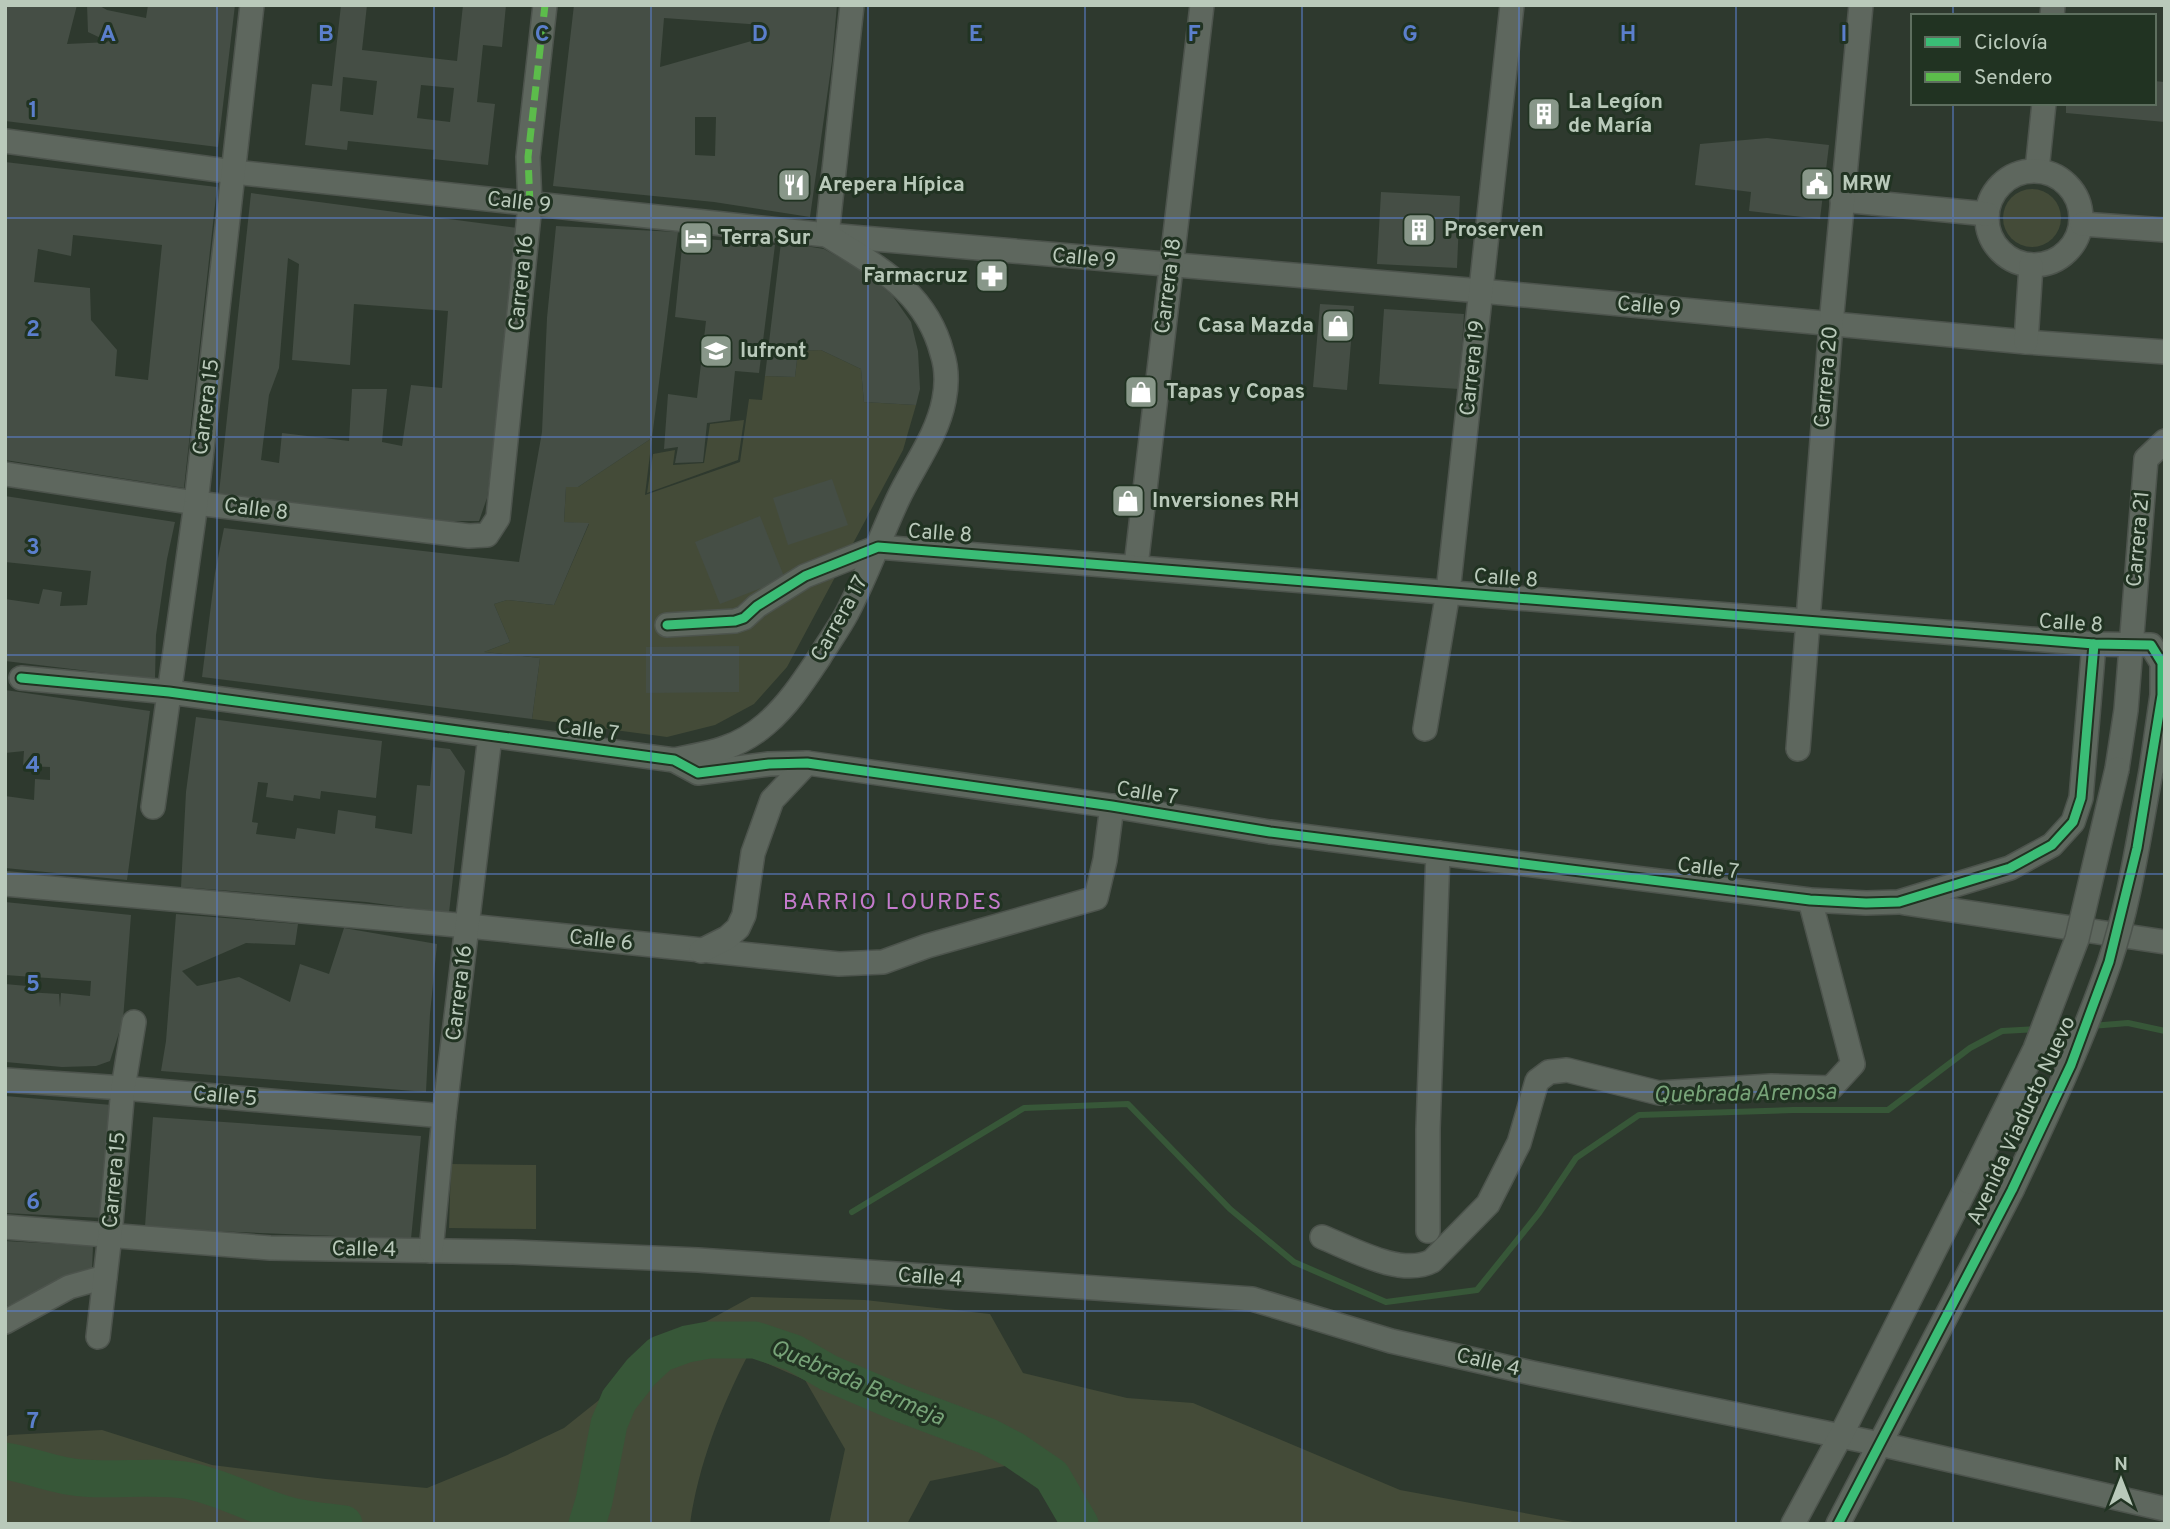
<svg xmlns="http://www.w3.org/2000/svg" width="2170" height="1529" font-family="Overpass,sans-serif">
<rect width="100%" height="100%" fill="#2e392e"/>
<g fill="#444b38">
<circle cx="2032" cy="218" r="29"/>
<polygon points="821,350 861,369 864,402 916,405 903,450 787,667 754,704 715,725 667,737 532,719 540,658 484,652 510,642 494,604 507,600 554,605 589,524 564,522 566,487 578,487 652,438 645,495 740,462 749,399 762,400 765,376 795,377 798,351"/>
<polygon points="744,420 738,460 647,493 653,454 675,450 673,465 704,463 710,424"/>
<polygon points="451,1164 536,1165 536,1229 449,1228"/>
<path d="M751,1297L865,1300L990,1314L1023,1373L1127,1398L1193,1403L1400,1490L1584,1524H1065L1058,1499L1010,1465L930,1481L907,1524H829L845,1449L805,1380L748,1355C721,1407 698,1466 690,1524H5V1438L9,1435L102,1430L212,1465L326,1479L427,1488L505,1456L564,1428L678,1337Z"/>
</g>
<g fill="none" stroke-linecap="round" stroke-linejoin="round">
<g stroke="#375738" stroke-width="6">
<polyline points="2091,1026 2128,1023 2165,1031"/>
<polyline points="2049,1028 2080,1026"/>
<polyline points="852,1212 1024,1108 1128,1104 1230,1209 1294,1262 1386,1302 1477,1290 1539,1213 1576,1158 1639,1115 1793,1110 1888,1110 1970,1048 2002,1031 2038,1029"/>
</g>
<g stroke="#375738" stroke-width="37">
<path d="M5,1461C32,1465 56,1477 83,1478C118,1481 155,1475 190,1481C225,1488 256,1507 291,1516C308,1520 326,1522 344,1524"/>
<polyline points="587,1524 594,1501 609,1424 619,1400 641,1372 660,1354 687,1344 709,1340 755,1340 794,1353 829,1373 899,1403 987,1436 1014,1450 1052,1476 1080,1524"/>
</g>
</g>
<g fill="#454e45" fill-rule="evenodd">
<polygon points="5,5 77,5 67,44 109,42 88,32 87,5 98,5 107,10 146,18 148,5 235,5 218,147 5,121"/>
<path d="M341,5H367L362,50L457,61L463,5H506L502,47L483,45L477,102L495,104L488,165L433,159L434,150L348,141L347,150L305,145L312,84L332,86ZM343,77L377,81L373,115L340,111ZM421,85L454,88L450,122L417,118Z"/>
<path d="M574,5H837L832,61L810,217L714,202L553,186ZM664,18L763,25L762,38L660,67ZM695,117H716L715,156L695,155Z"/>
<polygon points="2154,81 2165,82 2165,122 2066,113 2066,103 2154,103"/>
<polygon points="1531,105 1560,108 1558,124 1529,121"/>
<polygon points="1767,138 1829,145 1820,219 1749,211 1751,192 1695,185 1700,144"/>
<path d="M5,162L217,187L184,488L5,460ZM73,235L162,245L148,380L115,376L117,350L91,320L90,288L34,282L38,249L71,256Z"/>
<polygon points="1381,192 1460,196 1457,268 1377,264"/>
<path d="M251,193L518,228L498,417L487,498L479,521H428L219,493ZM288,258L299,264L292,360L350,365L354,304L448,311L442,388L411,385L402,446L382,442L387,389H352L349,441L282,433L279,463L261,460L269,395L279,368Z"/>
<polygon points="556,226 678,232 652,438 578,487 566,487 564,522 589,523 554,605 507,600 494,604 510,642 484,652 540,658 532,719 202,677 215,573 224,528 519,562 542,432 547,318"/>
<polygon points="683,237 775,245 759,373 735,371 730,420 707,423 703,462 675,463 678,447 664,449 668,394 697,398 706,321 675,317"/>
<polygon points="781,242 824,249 863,271 892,295 911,322 918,351 920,389 916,405 864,402 861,369 821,350 798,351 795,377 765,376"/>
<polygon points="1320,304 1354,306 1347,390 1313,387"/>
<polygon points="1384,309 1464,314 1459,389 1379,384"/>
<polygon points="832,479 848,525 788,545 773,498"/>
<polygon points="5,496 175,522 167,559 156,635 155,679 5,661 5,599 39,604 43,589 62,592 60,606 87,605 91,571 5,562"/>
<polygon points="760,516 785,579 720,604 695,542"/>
<polygon points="739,646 739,692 646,693 646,647"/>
<polygon points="5,690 150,711 127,880 5,868 5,796 34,800 35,779 50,780 50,767 23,766 24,751 5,753"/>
<polygon points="196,717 382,741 376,798 321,791 320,799 294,795 293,801 266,797 268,783 258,782 252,822 258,823 256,834 295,839 297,828 335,834 338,810 376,816 375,828 412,834 417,785 430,786 433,747 450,749 465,771 449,913 366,902 181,887 186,792"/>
<polygon points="5,902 131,915 123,1020 110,1061 96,1066 62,1067 5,1062 5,984 27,986 26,992 59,994 60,1007 61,993 90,996 91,981 5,975"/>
<polygon points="176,914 298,924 295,945 246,943 182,971 197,986 239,977 290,1002 300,964 329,974 344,928 437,944 430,1014 426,1092 161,1071 166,1041"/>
<polygon points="5,1096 112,1105 103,1218 5,1213"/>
<polygon points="153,1117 421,1136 411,1239 189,1230 145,1226"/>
<polygon points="5,1241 93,1246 92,1270 5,1307"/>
</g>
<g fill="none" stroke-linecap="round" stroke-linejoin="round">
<defs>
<g id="street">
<polyline points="2052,16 2053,5"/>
<polyline points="5,141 234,172 827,235 1481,291 2026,342 2165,352"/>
<polyline points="2037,170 2044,103"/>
<circle cx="2034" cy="218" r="47"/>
<polyline points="1842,200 1987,214"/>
<polyline points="2082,224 2165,230"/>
<polyline points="2026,342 2031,265"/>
<polyline points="5,474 196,503 469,536 487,535 498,518 530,205 528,157 545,5"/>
<polyline points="1136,566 1202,5"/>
<polyline points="667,625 735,621 744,618 757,606 805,576 878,547 2094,644 2151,645 2162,663 2162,695 2151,771"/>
<polyline points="21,678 169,692 674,760 698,773 769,764 807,763 1112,806 1270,832 1810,900 1866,903 1899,902 2010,868 2052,845 2073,822 2081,798 2094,644"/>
<polyline points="1425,729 1448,592 1512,5"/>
<polyline points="1798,749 1831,324 1861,5"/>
<path d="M674,760C710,753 737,749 766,724C788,705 803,682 819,658C828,643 839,628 847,613C866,577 880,538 897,501C912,468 937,437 944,400C947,385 947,368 942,353C926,291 877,267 827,235L852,5"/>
<polyline points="2117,769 2126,710 2146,459 2165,441"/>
<polyline points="153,807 196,503 252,5"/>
<polyline points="5,884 468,926 839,964 883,962 927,946 1096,898 1105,860 1112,806"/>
<polyline points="1905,903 2165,942"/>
<polyline points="701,951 727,938 738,928 744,915 753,853 772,800 807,763"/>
<polyline points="5,1080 123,1088 444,1116"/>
<polyline points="5,1227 270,1248 513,1252 698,1260 1252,1299 1391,1341 1532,1373 1880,1444 2165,1509"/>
<polyline points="1428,1231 1428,1129 1438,853"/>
<path d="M1322,1237C1352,1249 1401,1277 1432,1261L1488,1204L1519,1143L1537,1081L1549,1072L1567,1070L1659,1093L1771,1086L1831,1088L1853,1064L1810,900"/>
<polyline points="431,1251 444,1116 490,736"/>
<polyline points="5,1322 69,1287 105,1277"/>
<polyline points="98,1337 110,1235 123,1088 134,1022"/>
<polyline points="1793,1524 1840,1437 1969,1182"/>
<polyline points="1838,1524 2012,1190"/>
</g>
</defs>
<use href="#street" stroke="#4d544d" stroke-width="26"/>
<use href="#street" stroke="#5e675e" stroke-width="23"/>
<defs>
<g id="street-bridge">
<polyline points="1969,1182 2035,1049 2077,939 2117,769"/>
<path d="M2012,1190C2047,1116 2082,1042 2109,964C2130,902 2139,835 2151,771"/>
</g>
</defs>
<use href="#street-bridge" stroke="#4d544d" stroke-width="26" stroke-linecap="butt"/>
<use href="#street-bridge" stroke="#5e675e" stroke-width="23"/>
<polyline stroke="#5cbc4b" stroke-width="7" stroke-dasharray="14 7" stroke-linecap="butt" points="530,205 528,157 545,5"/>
<defs>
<g id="cycleway">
<polyline points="667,625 735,621 744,618 757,606 805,576 878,547 2094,644 2151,645 2162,663 2162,695 2137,848 2109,962 2071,1065 2012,1190 1838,1524"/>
<polyline points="21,678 169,692 674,760 698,773 769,764 807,763 1112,806 1270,832 1810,900 1866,903 1899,902 2010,868 2052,845 2073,822 2081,798 2094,644"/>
</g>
</defs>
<use href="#cycleway" stroke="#213322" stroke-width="13"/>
<use href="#cycleway" stroke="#3abd76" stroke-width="9"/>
</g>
<path fill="none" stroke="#5b7fcc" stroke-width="2" stroke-opacity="0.55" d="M217,5V1524M434,5V1524M651,5V1524M868,5V1524M1085,5V1524M1302,5V1524M1519,5V1524M1736,5V1524M1953,5V16M1953,103V1524M5,218H2165M5,437H2165M5,655H2165M5,874H2165M5,1092H2165M5,1311H2165"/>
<defs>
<symbol id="building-square" viewBox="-11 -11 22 22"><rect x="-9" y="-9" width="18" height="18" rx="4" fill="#889789" stroke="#213322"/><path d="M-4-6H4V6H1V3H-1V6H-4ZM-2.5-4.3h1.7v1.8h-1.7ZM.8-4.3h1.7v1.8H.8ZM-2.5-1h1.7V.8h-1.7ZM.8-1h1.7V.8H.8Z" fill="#fff"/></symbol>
<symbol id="civic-square" viewBox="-11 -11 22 22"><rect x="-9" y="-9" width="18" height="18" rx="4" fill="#889789" stroke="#213322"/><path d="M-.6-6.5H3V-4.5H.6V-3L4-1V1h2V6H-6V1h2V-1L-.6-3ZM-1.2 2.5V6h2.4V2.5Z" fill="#fff"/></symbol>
<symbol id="restaurant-square" viewBox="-11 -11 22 22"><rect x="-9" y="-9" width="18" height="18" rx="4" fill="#889789" stroke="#213322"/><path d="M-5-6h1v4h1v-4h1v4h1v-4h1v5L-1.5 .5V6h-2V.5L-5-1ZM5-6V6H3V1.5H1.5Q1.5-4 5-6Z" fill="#fff"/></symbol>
<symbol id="hotel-square" viewBox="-11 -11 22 22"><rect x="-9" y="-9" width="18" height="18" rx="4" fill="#889789" stroke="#213322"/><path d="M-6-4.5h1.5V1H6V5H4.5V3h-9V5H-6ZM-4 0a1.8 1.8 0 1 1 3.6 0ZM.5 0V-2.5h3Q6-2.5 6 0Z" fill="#fff"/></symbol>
<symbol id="pharmacy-square" viewBox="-11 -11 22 22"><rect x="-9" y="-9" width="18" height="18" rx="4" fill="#889789" stroke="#213322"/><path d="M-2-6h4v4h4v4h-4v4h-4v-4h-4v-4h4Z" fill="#fff"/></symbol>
<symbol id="shop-square" viewBox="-11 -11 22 22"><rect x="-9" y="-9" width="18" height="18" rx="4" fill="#889789" stroke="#213322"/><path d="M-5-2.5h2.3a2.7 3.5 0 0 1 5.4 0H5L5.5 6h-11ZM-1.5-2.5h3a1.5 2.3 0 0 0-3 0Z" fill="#fff"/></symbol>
<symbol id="university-square" viewBox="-11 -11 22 22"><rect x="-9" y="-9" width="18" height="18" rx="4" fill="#889789" stroke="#213322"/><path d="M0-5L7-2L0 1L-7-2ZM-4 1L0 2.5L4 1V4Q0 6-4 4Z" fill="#fff"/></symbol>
</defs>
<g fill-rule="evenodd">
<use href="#building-square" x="1525" y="95" width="38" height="38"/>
<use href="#civic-square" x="1798" y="165" width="38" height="38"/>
<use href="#restaurant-square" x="775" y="166" width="38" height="38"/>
<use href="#building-square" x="1400" y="211" width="38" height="38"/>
<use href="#hotel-square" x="677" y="219" width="38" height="38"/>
<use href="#pharmacy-square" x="973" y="257" width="38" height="38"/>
<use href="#shop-square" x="1319" y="307" width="38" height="38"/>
<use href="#university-square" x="697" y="332" width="38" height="38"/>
<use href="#shop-square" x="1122" y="373" width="38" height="38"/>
<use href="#shop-square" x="1109" y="482" width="38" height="38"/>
</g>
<g text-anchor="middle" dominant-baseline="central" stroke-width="6" stroke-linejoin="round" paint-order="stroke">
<g font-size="21" font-weight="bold" fill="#b9c9ba" stroke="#213322" text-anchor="start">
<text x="1568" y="102">La Legíon<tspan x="1568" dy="24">de María</tspan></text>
<text x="1842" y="184">MRW</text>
<text x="818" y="185">Arepera Hípica</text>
<text x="1444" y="230">Proserven</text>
<text x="720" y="238">Terra Sur</text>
<text x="968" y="276" text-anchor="end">Farmacruz</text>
<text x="1314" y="326" text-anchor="end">Casa Mazda</text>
<text x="740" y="351">Iufront</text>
<text x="1166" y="392">Tapas y Copas</text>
<text x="1152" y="501">Inversiones RH</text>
</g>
<g font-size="21" fill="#b9c9ba" stroke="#213322">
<text transform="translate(519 203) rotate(6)">Calle 9</text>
<text transform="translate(1084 259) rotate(5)">Calle 9</text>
<text transform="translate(522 283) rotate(-84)">Carrera 16</text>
<text transform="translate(1169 286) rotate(-83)">Carrera 18</text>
<text transform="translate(1649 307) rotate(5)">Calle 9</text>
<text transform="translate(1473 368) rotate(-84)">Carrera 19</text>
<text transform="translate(1827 377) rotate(-85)">Carrera 20</text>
<text transform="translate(207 407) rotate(-83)">Carrera 15</text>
<text transform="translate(256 510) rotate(7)">Calle 8</text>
<text transform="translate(940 534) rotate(4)">Calle 8</text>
<text transform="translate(2139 539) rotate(-85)">Carrera 21</text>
<text transform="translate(1506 579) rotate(4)">Calle 8</text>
<text transform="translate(840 619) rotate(-61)">Carrera 17</text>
<text transform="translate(2071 624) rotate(4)">Calle 8</text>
<text transform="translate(588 731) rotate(7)">Calle 7</text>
<text transform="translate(1147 794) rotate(9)">Calle 7</text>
<text transform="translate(1708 869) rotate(7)">Calle 7</text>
<text transform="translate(601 941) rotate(6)">Calle 6</text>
<text transform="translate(460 993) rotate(-83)">Carrera 16</text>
<text transform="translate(225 1097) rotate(5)">Calle 5</text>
<text transform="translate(2022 1121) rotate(-65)">Avenida Viaducto Nuevo</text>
<text transform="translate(115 1180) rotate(-85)">Carrera 15</text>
<text transform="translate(364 1250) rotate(1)">Calle 4</text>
<text transform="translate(930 1278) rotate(4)">Calle 4</text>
<text transform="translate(1488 1363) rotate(13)">Calle 4</text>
</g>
<g font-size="23" letter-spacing="2" fill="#c47bcc" stroke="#213322">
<text x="893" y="903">BARRIO LOURDES</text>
</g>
<g font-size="23" font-style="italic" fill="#77a378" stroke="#213322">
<text transform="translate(1745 1095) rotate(-1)">Quebrada Arenosa</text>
<text transform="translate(857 1384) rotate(23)">Quebrada Bermeja</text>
</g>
</g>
<g font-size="23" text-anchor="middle" font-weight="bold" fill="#5b7fcc" stroke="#213322" stroke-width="6" stroke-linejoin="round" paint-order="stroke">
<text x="108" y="41">A</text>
<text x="326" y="41">B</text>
<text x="542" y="41">C</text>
<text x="760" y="41">D</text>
<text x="976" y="41">E</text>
<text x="1194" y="41">F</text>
<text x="1410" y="41">G</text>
<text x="1628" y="41">H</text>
<text x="1844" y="41">I</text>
<text x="33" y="117">1</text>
<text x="33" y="336">2</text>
<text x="33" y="554">3</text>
<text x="33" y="772">4</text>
<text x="33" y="991">5</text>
<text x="33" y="1209">6</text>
<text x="33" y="1428">7</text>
</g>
<rect width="2170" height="1529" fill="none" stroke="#b9c9ba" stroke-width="14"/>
<rect x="1911" y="14" width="245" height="91" fill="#213322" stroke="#5e6f5f" stroke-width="2"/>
<rect x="1925" y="37" width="35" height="10" fill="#3abd76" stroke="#5e6f5f" stroke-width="2"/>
<text x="1974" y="49" font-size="21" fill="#b9c9ba">Ciclovía</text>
<rect x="1925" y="72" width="35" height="10" fill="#5cbc4b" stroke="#5e6f5f" stroke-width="2"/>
<text x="1974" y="84" font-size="21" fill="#b9c9ba">Sendero</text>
<g transform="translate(2121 1480)" stroke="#213322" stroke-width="5" paint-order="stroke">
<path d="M0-5L12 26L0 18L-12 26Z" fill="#b9c9ba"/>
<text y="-10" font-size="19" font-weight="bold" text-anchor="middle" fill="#b9c9ba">N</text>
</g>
</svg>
